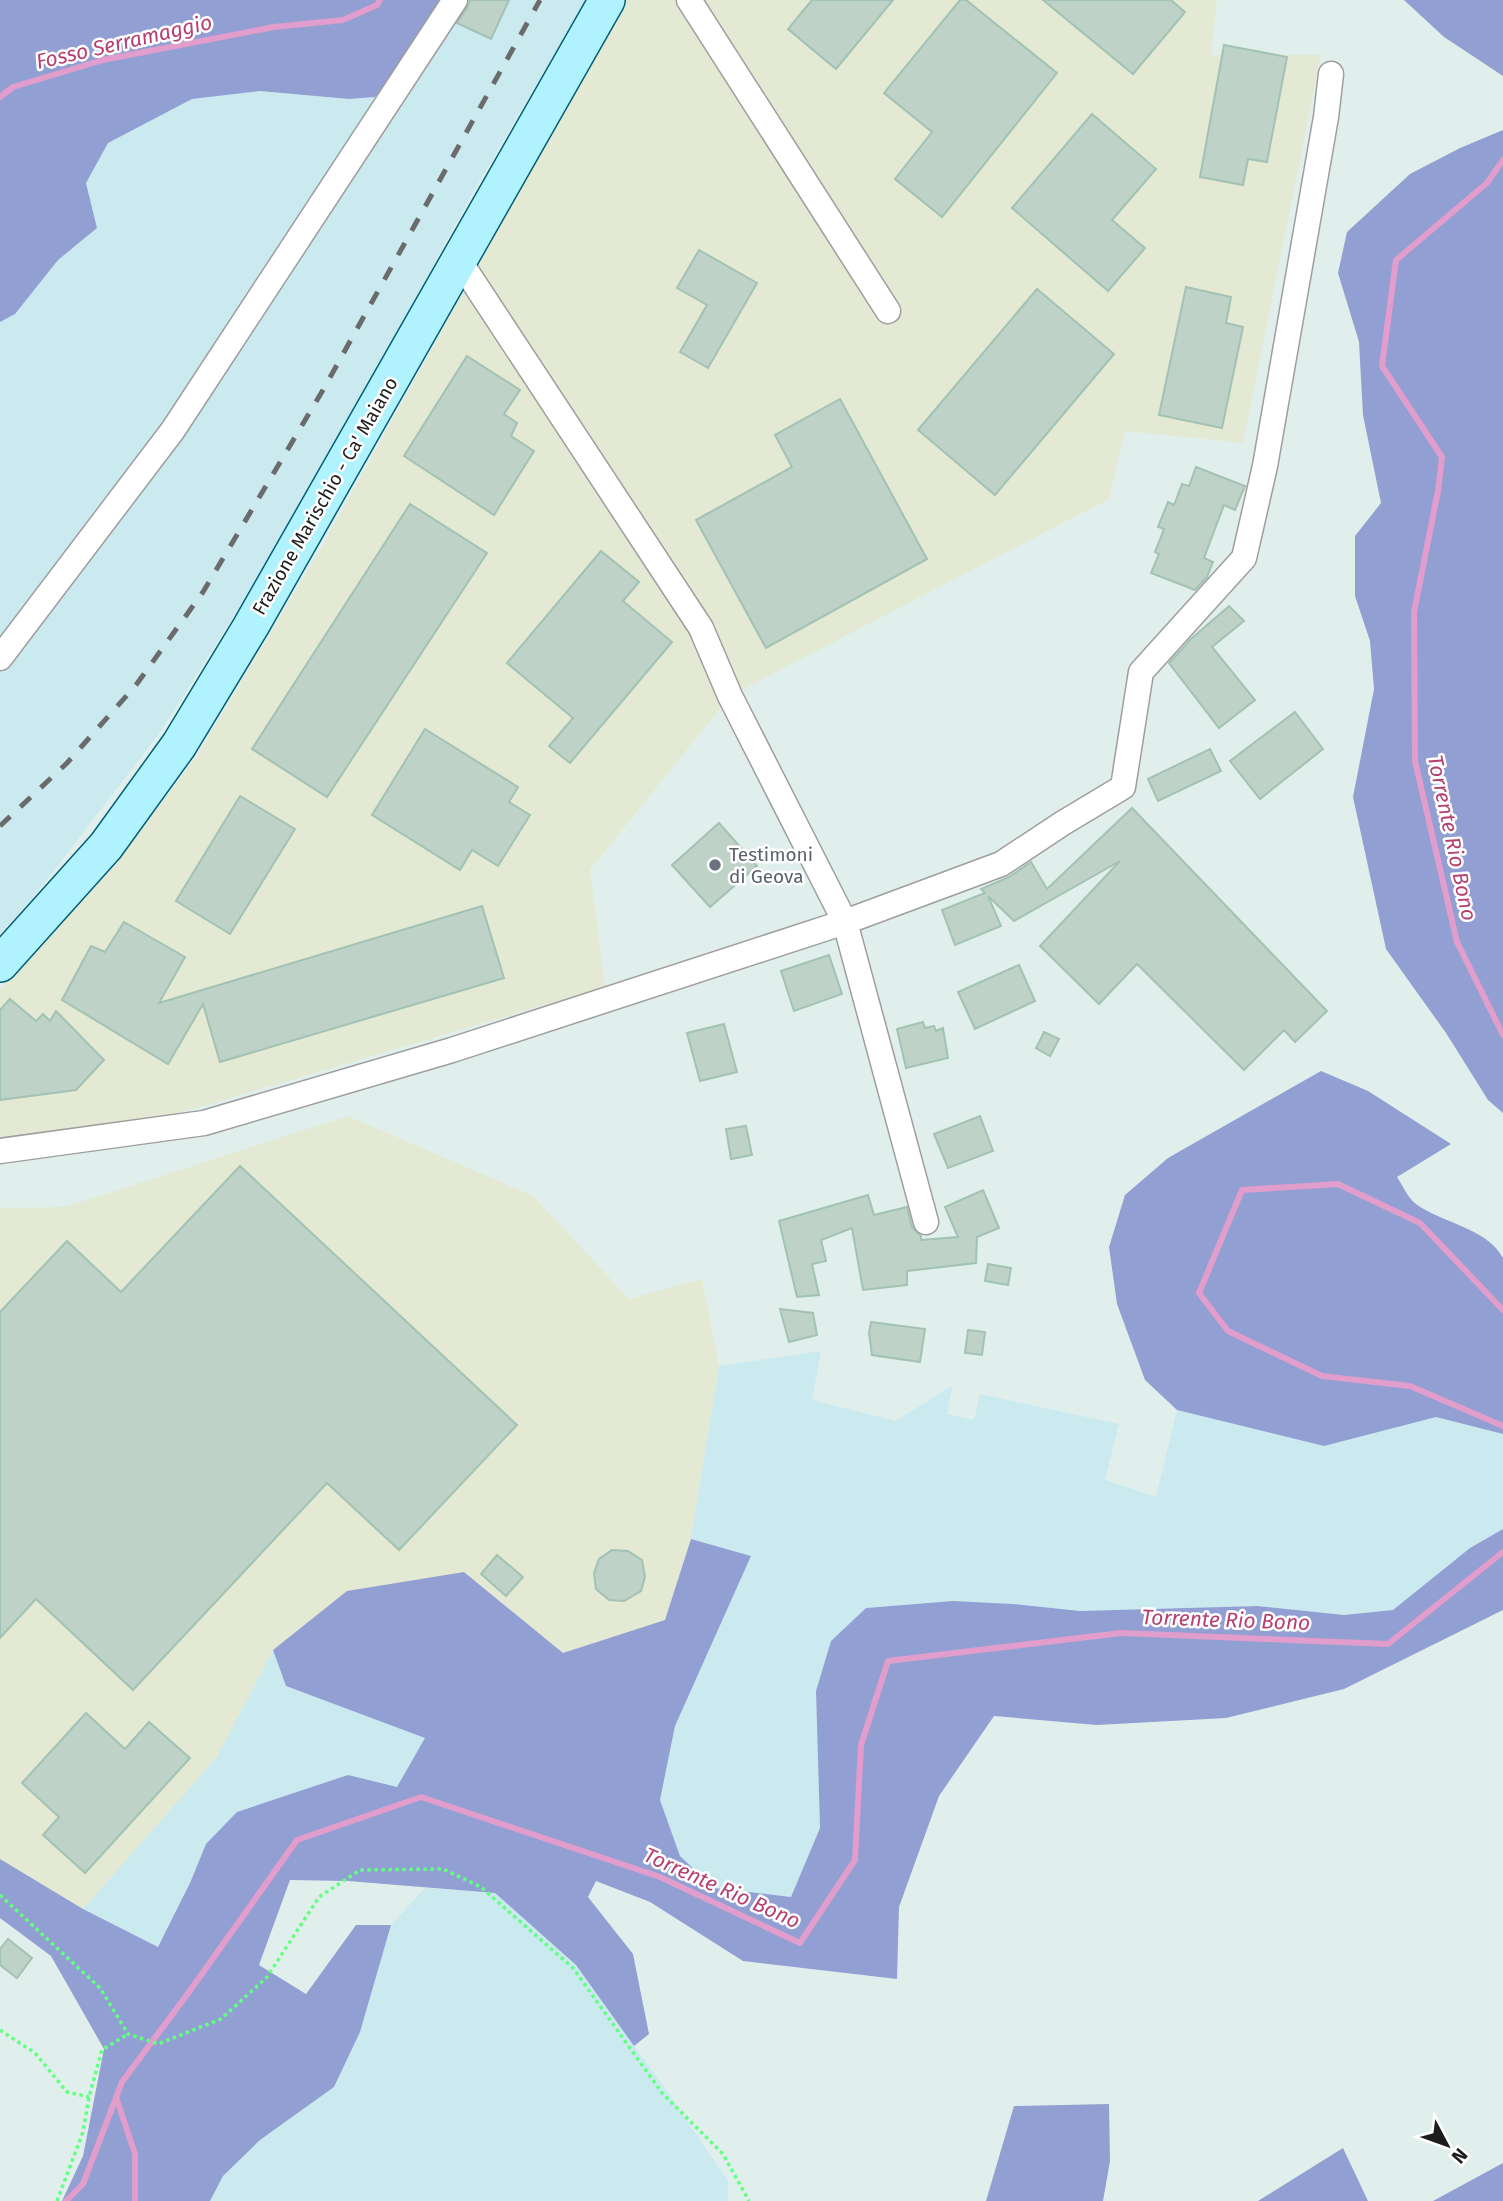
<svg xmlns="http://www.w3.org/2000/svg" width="1503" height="2201" font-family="'Fira Sans',sans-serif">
<rect width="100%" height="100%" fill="#e1efec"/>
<g fill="#e3e9d3">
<polygon points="626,0 1217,0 1211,55 1321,55 1243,443 1125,431 1109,499 730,696 590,870 605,987 180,1113 0,1141 0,989 122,855 197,756 321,548"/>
<polygon points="348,1116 533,1196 629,1299 702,1279 719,1366 691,1539 665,1620 563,1653 464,1572 273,1650 217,1757 83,1909 0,1859 0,1208 65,1207"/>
</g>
<g fill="#caeaf0">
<polygon points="446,0 586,0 471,196 298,515 161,731 32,899 0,933 0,322 16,313 58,260 97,228 86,182 107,143 192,99 260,91 349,99 375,97"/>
<polygon points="821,1351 812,1400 896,1421 953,1385 947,1414 974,1420 980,1394 1119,1424 1105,1480 1156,1497 1177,1410 1324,1446 1436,1417 1503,1434 1503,1529 1470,1548 1393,1610 1344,1615 1257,1606 1080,1611 1013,1604 953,1601 866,1608 831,1641 816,1691 820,1828 792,1897 714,1888 680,1856 660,1800 675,1726 751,1556 691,1539 719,1366"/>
<polygon points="273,1650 286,1686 426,1738 397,1788 348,1776 206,1844 190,1883 158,1947 83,1909 217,1757"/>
<polygon points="425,1888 495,1893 576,1965 665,2088 728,2181 728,2201 210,2201 223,2176 260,2140 334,2087 360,2032 391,1925"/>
</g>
<g fill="#929fd3">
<polygon points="0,0 446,0 403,69 375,97 349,99 260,91 192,99 108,143 86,183 97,228 58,260 15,314 0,322"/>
<polygon points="1404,0 1503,0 1503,76 1444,37"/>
<polygon points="1503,130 1503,1113 1488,1100 1446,1033 1386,949 1353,797 1374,689 1370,641 1355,596 1355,536 1381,503 1363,415 1359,342 1338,273 1347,232 1410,174 1460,148"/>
<path d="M1321,1071L1368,1091L1451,1144L1397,1177C1403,1186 1408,1198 1416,1204C1442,1223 1487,1228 1503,1258V1434L1436,1417L1324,1446L1177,1410L1145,1380L1117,1304L1109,1247L1125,1195L1168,1158Z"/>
<polygon points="1503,1529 1503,1610 1344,1689 1226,1718 1097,1725 994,1716 939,1796 899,1907 897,1979 743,1961 650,1902 596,1881 588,1897 633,1954 649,2034 634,2046 576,1965 495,1893 348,1881 290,1880 259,1965 306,1994 356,1925 391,1925 360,2032 334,2087 260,2140 223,2176 210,2201 62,2201 83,2156 104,2049 51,1956 0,1918 0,1859 83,1909 158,1947 190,1883 206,1844 237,1812 348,1775 397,1787 425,1738 286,1686 273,1650 347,1591 464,1572 563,1653 665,1620 691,1539 751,1556 675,1726 660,1800 680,1856 714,1888 791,1897 820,1828 816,1691 831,1641 866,1608 953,1601 1013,1604 1080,1611 1257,1606 1344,1615 1393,1610 1470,1548"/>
<polygon points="1109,2104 1110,2161 1103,2201 986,2201 1014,2106"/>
<polygon points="1343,2148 1368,2201 1258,2201"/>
<polygon points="1503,2163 1503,2201 1433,2201"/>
</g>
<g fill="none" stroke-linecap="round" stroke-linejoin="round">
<g stroke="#e19dcb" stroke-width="6">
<polyline points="0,97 13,87 103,60 274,27 343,20 377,5 380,0"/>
<polyline points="1503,160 1487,183 1396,260 1382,366 1442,457 1438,491 1414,612 1415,761 1457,942 1503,1035"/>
<polyline points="1503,1310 1420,1223 1338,1184 1242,1190 1199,1293 1228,1331 1322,1376 1410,1386 1503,1426"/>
<polyline points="116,2097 135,2154 135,2201"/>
<polyline points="66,2201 83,2184 122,2082 189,1992 297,1840 421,1797 660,1877 800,1943 855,1860 861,1745 888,1661 1121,1633 1388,1644 1503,1552"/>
</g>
</g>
<g fill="#bed2c8" stroke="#a2c2b3" stroke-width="2">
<polygon points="470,0 509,0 491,39 457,23 467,8"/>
<polygon points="812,0 893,0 836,69 788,29"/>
<polygon points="960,0 966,0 1057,73 942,217 895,179 932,132 884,93"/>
<polygon points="1043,0 1171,0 1185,12 1133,74"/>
<polygon points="1224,45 1287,57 1267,162 1248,159 1243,185 1200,177"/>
<polygon points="1092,114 1156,169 1112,220 1145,248 1108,291 1012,208"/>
<polygon points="699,250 757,283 708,368 680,352 707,305 677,288"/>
<polygon points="1186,287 1231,297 1226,323 1243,327 1222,428 1159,415"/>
<polygon points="1037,289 1114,354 995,495 918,430"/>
<polygon points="467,356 520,390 504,414 517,423 511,436 534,451 494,515 404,456"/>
<polygon points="840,399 927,559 766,648 696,520 792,467 775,435"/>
<polygon points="1196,467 1245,486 1235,510 1224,505 1204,558 1213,562 1207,577 1195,590 1151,573 1159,554 1155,552 1164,529 1158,527 1168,502 1174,505 1182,484 1189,486"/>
<polygon points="410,504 487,553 327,797 252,749"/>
<polygon points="601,551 639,582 623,601 672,642 570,763 549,746 573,718 507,663"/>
<polygon points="1229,606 1244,621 1212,647 1255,700 1219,728 1169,663 1191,639"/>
<polygon points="1295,712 1323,749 1260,799 1230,761"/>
<polygon points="425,729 518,787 509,802 530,815 498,866 472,850 460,870 372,815"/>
<polygon points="1210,749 1221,771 1158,801 1148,779"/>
<polygon points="240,796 295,829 230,934 176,901"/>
<polygon points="1132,808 1327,1011 1295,1042 1284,1030 1244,1070 1137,964 1099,1004 1040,946 1120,861 1014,921 988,896 1001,926 955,945 942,910 985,893 981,889 1009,877 1031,862 1047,889"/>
<polygon points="719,823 757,866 710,907 672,865"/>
<polygon points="482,906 504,978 220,1062 203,1004 168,1064 62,1000 91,946 105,952 124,922 185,957 159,1003"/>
<polygon points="829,955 842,994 794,1011 781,971"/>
<polygon points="1019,965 1035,1001 975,1029 958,992"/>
<polygon points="10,999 36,1021 43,1014 50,1021 56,1011 104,1060 76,1090 0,1100 0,1010"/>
<polygon points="923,1022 925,1028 934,1026 936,1031 943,1028 948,1058 906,1068 897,1029"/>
<polygon points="724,1024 737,1072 700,1081 687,1033"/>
<polygon points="1044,1032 1059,1039 1050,1056 1036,1048"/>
<polygon points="980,1116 993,1151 948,1168 934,1134"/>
<polygon points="746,1126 752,1155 731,1159 726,1129"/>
<polygon points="240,1166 517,1425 399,1550 327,1483 133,1690 36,1599 0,1638 0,1312 67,1241 121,1292"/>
<polygon points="983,1190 999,1228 977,1237 976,1263 907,1271 907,1285 863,1290 852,1228 821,1240 826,1261 812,1264 819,1295 797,1297 779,1221 868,1195 874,1215 907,1207 912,1227 921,1236 921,1240 958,1237 945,1207"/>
<polygon points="988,1264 1011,1268 1008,1285 985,1281"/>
<polygon points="780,1309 813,1313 817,1335 789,1342"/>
<polygon points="871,1322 925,1329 920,1362 872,1355 869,1333"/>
<polygon points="968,1330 985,1332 982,1355 965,1353"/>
<polygon points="612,1550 628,1551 642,1560 645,1577 641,1591 624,1601 609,1600 596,1589 594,1573 599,1559"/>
<polygon points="497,1555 523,1577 506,1596 481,1574"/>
<polygon points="86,1713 125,1749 149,1722 190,1758 85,1873 43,1835 59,1817 22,1783"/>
<polygon points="8,1939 32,1958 17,1978 0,1965 0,1949"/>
</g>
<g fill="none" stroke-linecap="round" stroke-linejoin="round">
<defs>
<g id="minor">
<polyline points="689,0 888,311"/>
<polyline points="459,260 701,628 730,696 845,922 926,1222"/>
<polyline points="0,658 173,430 455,0"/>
<polyline points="0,1151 204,1123 452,1050 845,922 1001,864 1063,823 1123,787 1141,672 1244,558 1265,466 1326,117 1331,74"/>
</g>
<polyline id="secondary" points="0,964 106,846 179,745 251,626 607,0"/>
</defs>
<use href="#minor" stroke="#9e9e9e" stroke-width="27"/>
<use href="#secondary" stroke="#005f78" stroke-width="38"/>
<g stroke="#63ff82" stroke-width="3.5" stroke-dasharray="3.5 3.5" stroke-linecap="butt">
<polyline points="0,1895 100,1988 128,2034 158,2044 221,2019 267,1977 319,1897 360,1870 443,1869 481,1887 573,1968 662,2093 723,2154 749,2201"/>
<polyline points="0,2030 35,2053 67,2092 89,2097"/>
<polyline points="57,2201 83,2132 89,2097 102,2050 128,2034"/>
</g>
<use href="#minor" stroke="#fff" stroke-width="24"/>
<use href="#secondary" stroke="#b0f3ff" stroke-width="35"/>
<polyline stroke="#6b6b6b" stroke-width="5" stroke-dasharray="14 14" stroke-linecap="butt" points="0,826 67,763 136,685 203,592 323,390 540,0"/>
</g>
<circle fill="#6b7280" stroke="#fff" stroke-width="2.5" cx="715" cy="865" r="7"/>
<g text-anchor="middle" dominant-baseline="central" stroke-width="5" stroke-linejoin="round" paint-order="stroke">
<g font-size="19" fill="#1d1d1d" stroke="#fff">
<text transform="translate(325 496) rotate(-60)">Frazione Marischio - Ca' Maiano</text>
</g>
<g font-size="19" fill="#5b616d" stroke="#fff" text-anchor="start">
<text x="729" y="854">Testimoni<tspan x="729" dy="22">di Geova</tspan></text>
</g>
<g font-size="21" font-style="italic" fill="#b54070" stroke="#fff">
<text transform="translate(124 42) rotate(-13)">Fosso Serramaggio</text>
<text transform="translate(1452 838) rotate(78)">Torrente Rio Bono</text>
<text transform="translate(1226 1620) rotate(2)">Torrente Rio Bono</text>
<text transform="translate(722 1888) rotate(24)">Torrente Rio Bono</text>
</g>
</g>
<g transform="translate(1447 2145) rotate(131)" stroke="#ffffff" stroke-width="5" paint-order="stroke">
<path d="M0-5L12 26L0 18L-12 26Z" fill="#1d1d1d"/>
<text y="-10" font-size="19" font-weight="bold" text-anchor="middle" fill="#1d1d1d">N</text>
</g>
</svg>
